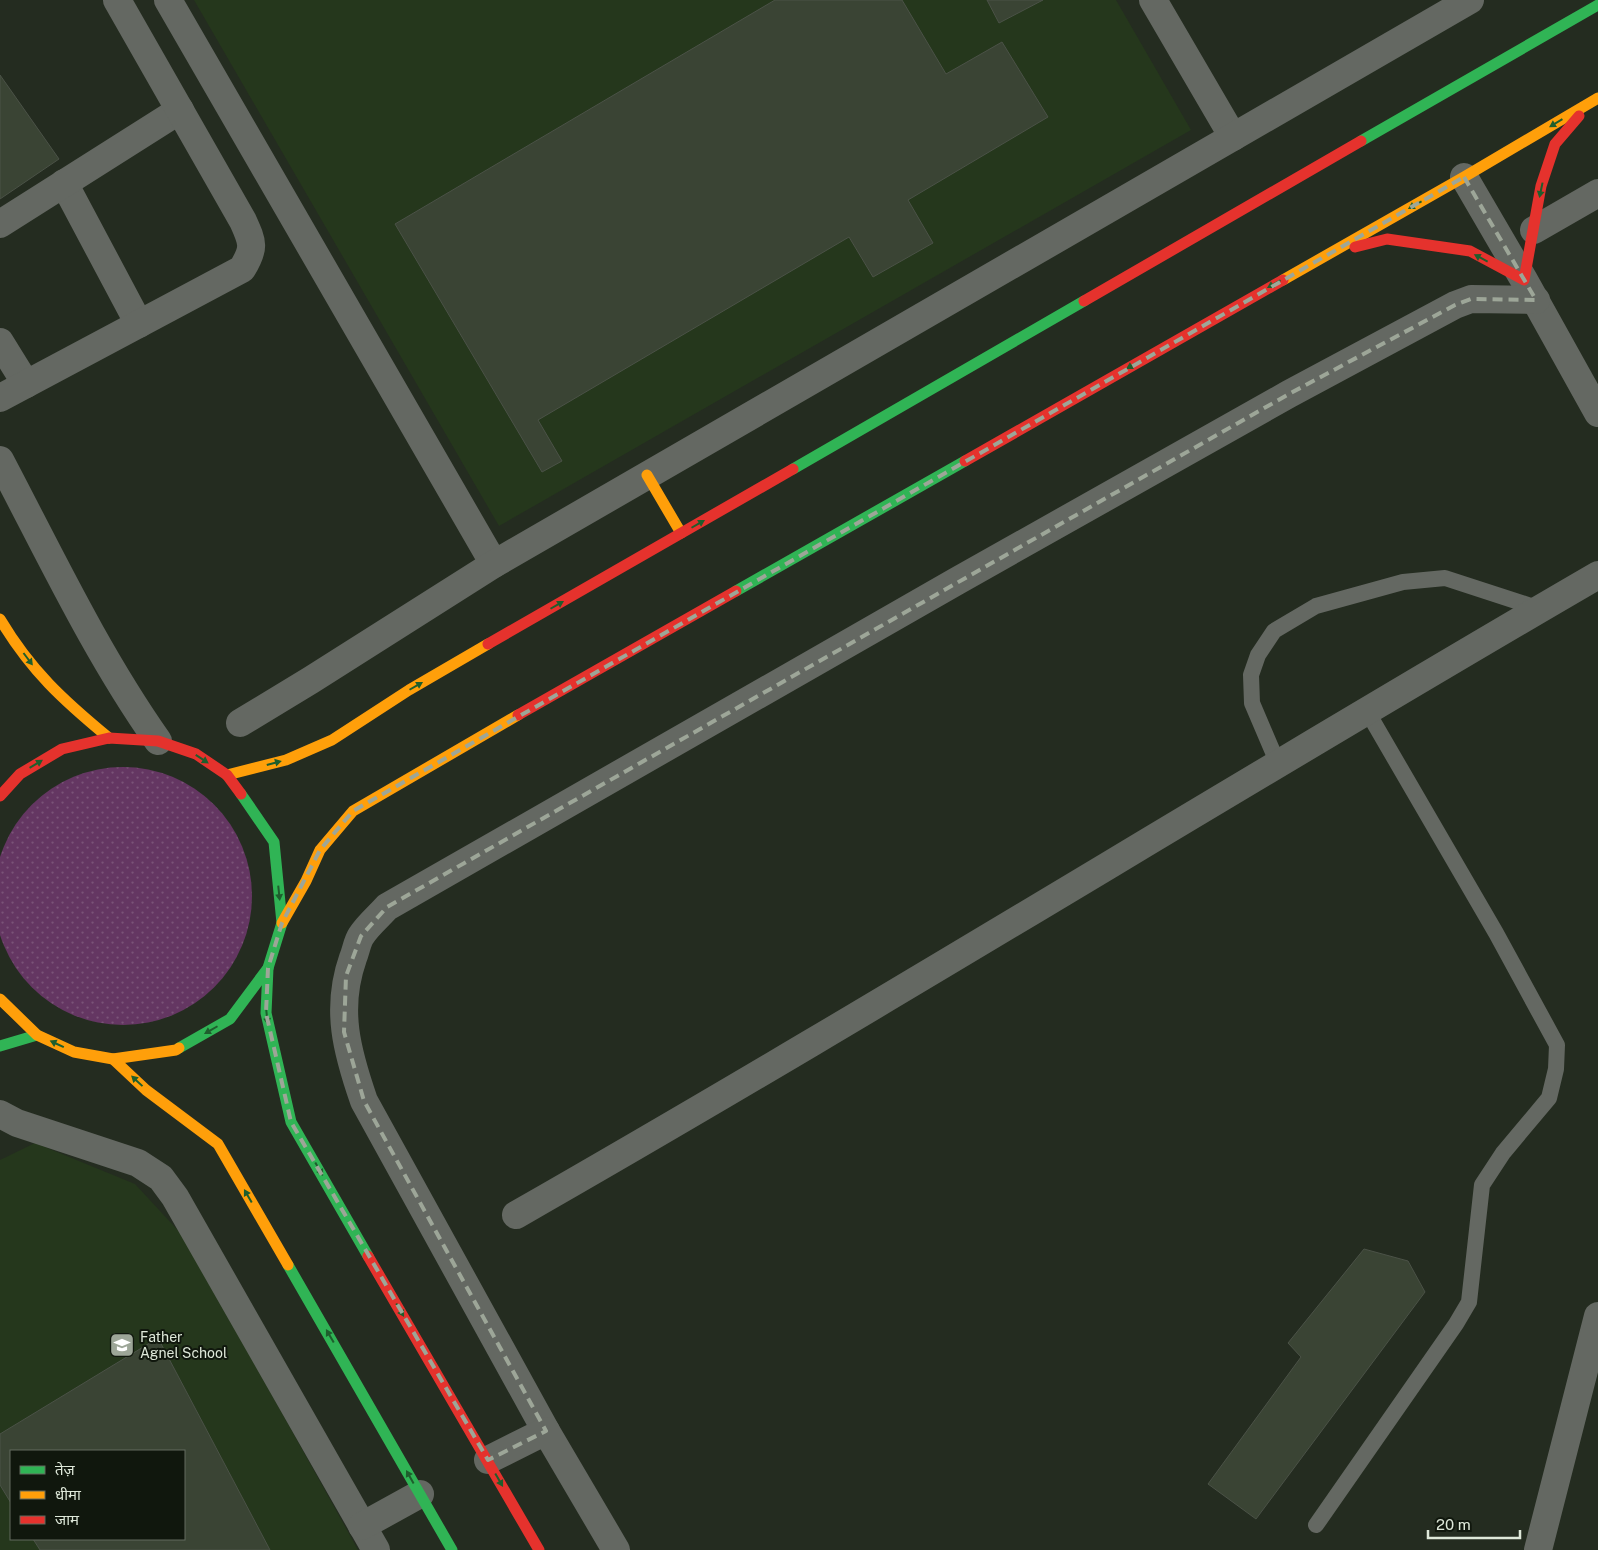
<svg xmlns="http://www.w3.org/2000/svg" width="1598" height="1550" font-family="'Public Sans','Noto Sans Devanagari',sans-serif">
<defs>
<pattern id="green-dots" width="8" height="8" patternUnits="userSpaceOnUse" patternTransform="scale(1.25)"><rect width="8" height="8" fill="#643662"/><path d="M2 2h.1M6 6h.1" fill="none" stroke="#7a5378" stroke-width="1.8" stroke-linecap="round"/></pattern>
</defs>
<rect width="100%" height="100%" fill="#242c20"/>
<g fill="#25371c" fill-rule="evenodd">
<polygon points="194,0 1116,0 1191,130 499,526"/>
<path d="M35,1143L135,1184L185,1238L358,1550H0V1160ZM11,1451H184V1539H11Z"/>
</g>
<circle fill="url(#green-dots)" cx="123" cy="896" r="129"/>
<g fill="#3a4434" stroke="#4b5247">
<polygon points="775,0 902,0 946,74 1002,42 1048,117 908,200 933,243 873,277 849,237 538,420 562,461 542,472 395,224"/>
<polygon points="987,0 1043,0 999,23"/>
<polygon points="0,75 59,159 0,199"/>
<polygon points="1364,1249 1408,1261 1425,1292 1256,1519 1208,1484 1301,1357 1288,1343"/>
<polygon points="158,1338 270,1550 40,1550 33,1539 184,1539 184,1451 11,1451 11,1503 0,1485 0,1434"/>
</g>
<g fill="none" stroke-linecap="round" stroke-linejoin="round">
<g stroke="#646862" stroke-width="16">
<polyline points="1278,764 1252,703 1251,675 1258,655 1274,631 1316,606 1403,582 1445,578 1540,609"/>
<polyline points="1316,1525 1456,1324 1469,1302 1482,1185 1503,1153 1549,1098 1556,1069 1557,1045 1496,933 1367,711"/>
</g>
<g stroke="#646862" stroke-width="28">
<polyline points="168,0 494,564"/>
<polyline points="1153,0 1233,137"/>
<polyline points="1464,177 1524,280 1598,413"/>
<polyline points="64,183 139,324"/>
<polyline points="0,224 180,110"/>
<polyline points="1534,230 1598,193"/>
<polyline points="0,342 26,384"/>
<path d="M0,398L242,269C255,248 253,243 243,221L117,0"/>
<path d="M0,460C50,555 96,653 158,741"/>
<polyline points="240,723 311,680 494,564 1470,0"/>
<polyline points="0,1114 17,1123 138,1163 161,1178 175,1197 376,1550"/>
<path d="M516,1215C880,1007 1236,785 1598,575"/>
<path d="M546,1431L364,1101C347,1052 335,1009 353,958C356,951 357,942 361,936C367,926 379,916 387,907L957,581L1289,394L1455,305L1471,299L1536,300"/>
<polyline points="488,1460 546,1431 616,1550"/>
<polyline points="362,1526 420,1494"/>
<polyline points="1538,1550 1598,1316"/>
</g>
<g stroke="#30b455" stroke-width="11">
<polyline points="1361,141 1598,5"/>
<polyline points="793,469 1084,301"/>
<polyline points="736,591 965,461"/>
<polyline points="268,968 266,1013 291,1122 368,1256"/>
<polyline points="0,1046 37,1035"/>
<polyline points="179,1048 230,1019 268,968 282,923 274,842 241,794"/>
<polyline points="288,1265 452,1550"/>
</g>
<g stroke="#ff9f0a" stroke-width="11">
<polyline points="1283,280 1464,177 1598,98"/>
<polyline points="647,475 681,533"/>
<path d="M0,619C31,671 63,700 109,738"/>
<polyline points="227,775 286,760 332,740 409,690 488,644"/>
<polyline points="282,923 306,881 320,850 353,811 518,715"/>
<polyline points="0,999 37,1035 74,1052 113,1059 176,1050 179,1048"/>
<polyline points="113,1059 146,1090 218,1144 288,1265"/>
</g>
<g stroke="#e5322d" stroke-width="11">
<polyline points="1355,247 1387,239 1470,251 1524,280 1541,186 1555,144 1579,116"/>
<polyline points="1084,301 1361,141"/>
<polyline points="965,461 1283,280"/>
<polyline points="488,644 793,469"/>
<polyline points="518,715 736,591"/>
<polyline points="0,796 20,774 62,749 109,738 158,741 196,754 227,775 241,794"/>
<polyline points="368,1256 539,1550"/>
</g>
</g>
<defs><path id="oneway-solid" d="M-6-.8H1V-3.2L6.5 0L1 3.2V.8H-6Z" transform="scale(1.25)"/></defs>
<g fill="#1e5e2d">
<use href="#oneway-solid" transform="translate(1556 123) rotate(149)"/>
<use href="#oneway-solid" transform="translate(1541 190) rotate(102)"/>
<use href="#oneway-solid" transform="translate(1415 205) rotate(151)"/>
<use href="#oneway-solid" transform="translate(1481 258) rotate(-152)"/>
<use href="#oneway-solid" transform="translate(1274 284) rotate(150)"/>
<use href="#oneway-solid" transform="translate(1133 365) rotate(150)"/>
<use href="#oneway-solid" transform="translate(698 524) rotate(-30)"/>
<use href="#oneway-solid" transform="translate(557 605) rotate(-30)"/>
<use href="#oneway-solid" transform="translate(28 659) rotate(53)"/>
<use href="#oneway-solid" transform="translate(416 686) rotate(-30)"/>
<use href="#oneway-solid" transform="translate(202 759) rotate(33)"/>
<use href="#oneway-solid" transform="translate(274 763) rotate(-15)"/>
<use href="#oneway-solid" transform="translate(36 764) rotate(-31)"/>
<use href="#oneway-solid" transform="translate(279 893) rotate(84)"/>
<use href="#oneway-solid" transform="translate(267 1017) rotate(84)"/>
<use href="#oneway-solid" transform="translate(211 1030) rotate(150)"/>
<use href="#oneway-solid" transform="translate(57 1044) rotate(-155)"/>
<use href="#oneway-solid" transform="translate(137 1081) rotate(-137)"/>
<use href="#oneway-solid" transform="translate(319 1169) rotate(60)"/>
<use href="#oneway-solid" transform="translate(248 1196) rotate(-120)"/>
<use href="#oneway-solid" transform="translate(400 1310) rotate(60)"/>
<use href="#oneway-solid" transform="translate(330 1336) rotate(-120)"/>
<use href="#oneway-solid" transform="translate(410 1477) rotate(-119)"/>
<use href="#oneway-solid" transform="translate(499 1480) rotate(60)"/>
</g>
<path fill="none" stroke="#9da698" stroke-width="4" stroke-dasharray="10 6" stroke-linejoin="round" d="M1464,177L1536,300L1471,299L1455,305L1289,394L387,907L361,936L346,976L344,1032L364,1101L546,1431L488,1460L291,1122L266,1013L268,968L282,923L320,850L353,811Z"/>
<defs>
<symbol id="school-square" viewBox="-11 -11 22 22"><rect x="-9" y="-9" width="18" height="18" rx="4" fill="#9da698" stroke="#10170d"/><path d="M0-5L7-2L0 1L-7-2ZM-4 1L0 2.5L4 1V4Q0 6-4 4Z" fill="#fff"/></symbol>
</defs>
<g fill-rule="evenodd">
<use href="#school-square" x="108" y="1331" width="28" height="28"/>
</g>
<g text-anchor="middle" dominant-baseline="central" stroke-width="4" stroke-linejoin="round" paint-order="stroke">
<g font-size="14" fill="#dee8d9" stroke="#10170d" text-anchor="start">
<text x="140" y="1337">Father<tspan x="140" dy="16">Agnel School</tspan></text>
</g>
</g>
<rect x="10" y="1450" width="175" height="90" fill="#10170d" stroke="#626b5f"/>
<rect x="20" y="1466" width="25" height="8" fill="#30b455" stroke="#626b5f"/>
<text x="55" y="1475" font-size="15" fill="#dee8d9">तेज़</text>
<rect x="20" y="1491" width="25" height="8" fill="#ff9f0a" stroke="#626b5f"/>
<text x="55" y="1500" font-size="15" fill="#dee8d9">धीमा</text>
<rect x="20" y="1516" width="25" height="8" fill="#e5322d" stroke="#626b5f"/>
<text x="55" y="1525" font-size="15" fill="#dee8d9">जाम</text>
<path d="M1428 1530v8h92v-8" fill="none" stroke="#dee8d9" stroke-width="2.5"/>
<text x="1436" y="1530" font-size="15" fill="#dee8d9" stroke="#10170d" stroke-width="4" paint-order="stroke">20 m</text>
</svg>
